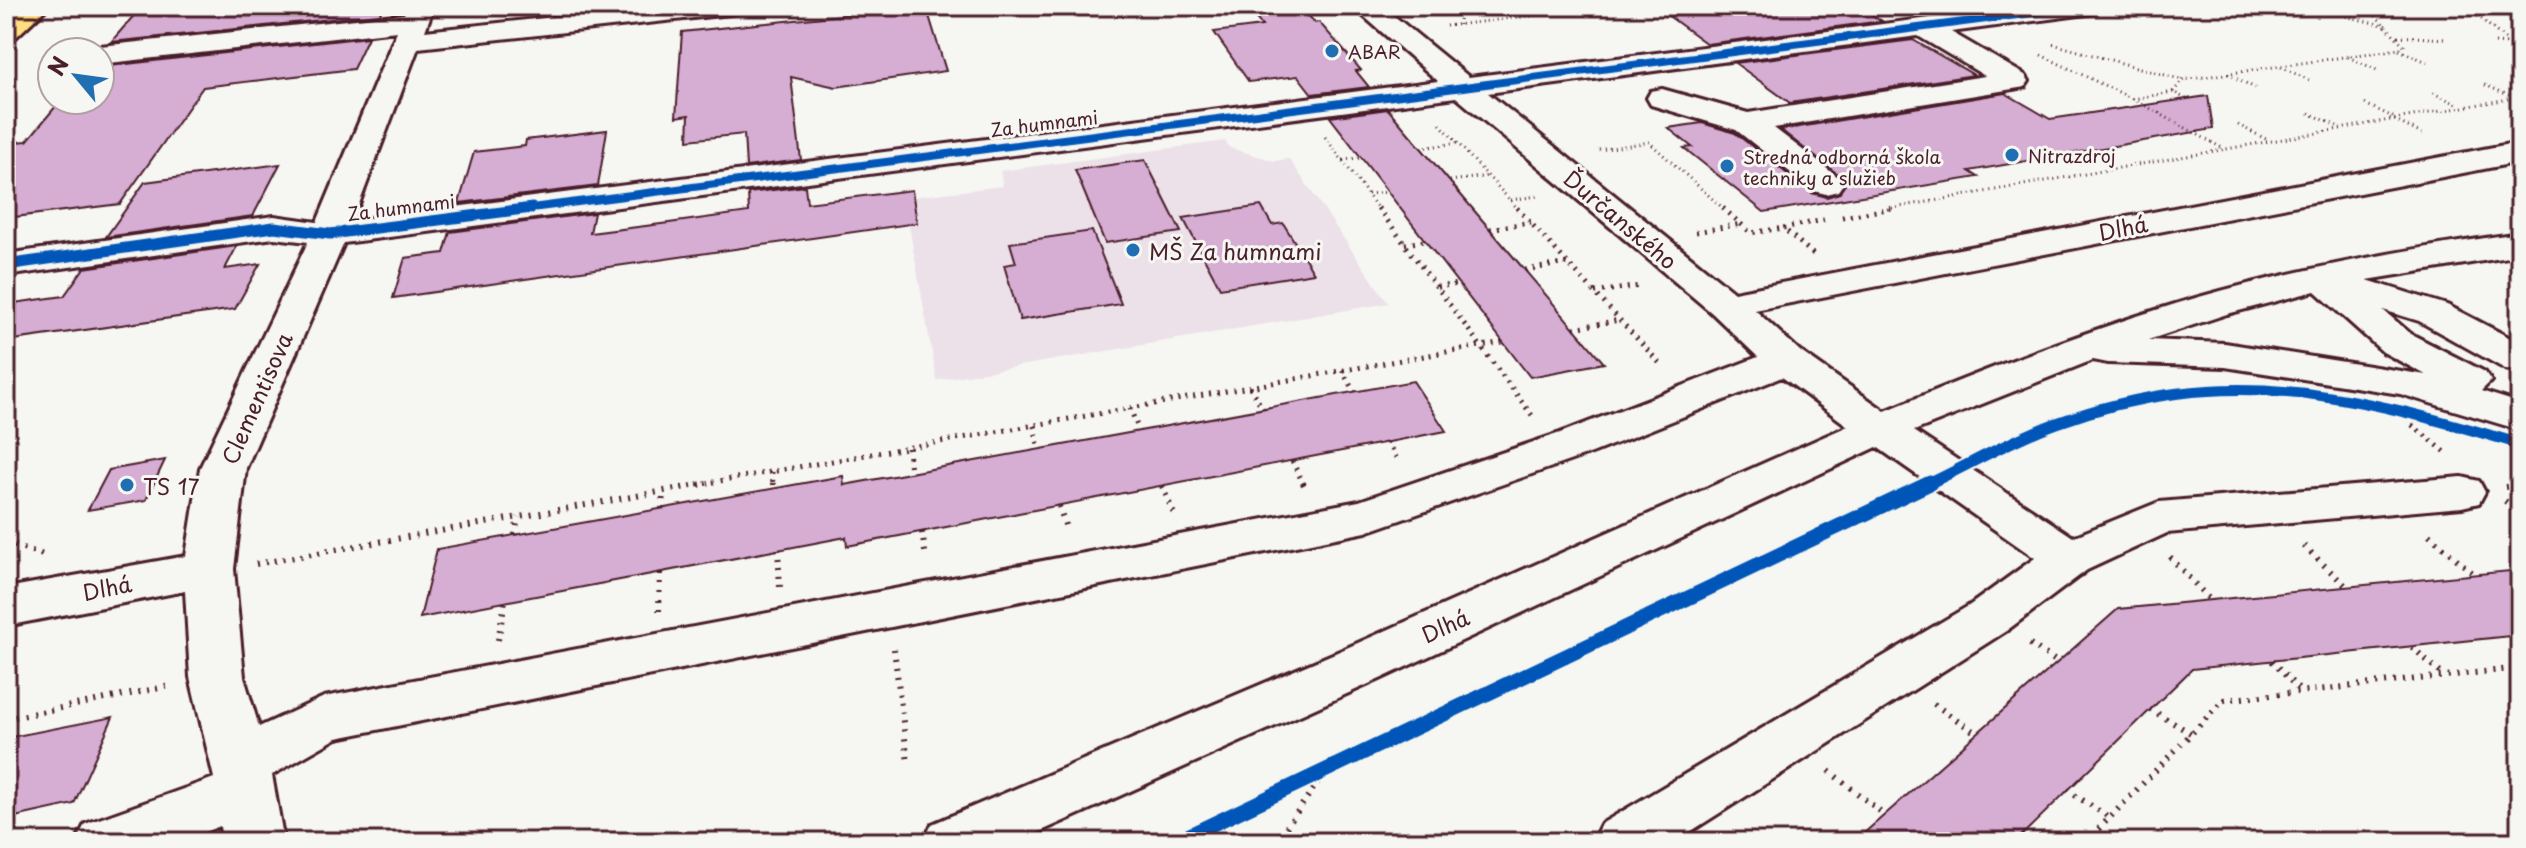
<svg xmlns="http://www.w3.org/2000/svg" width="2526" height="848" font-family="'Playpen Sans',sans-serif">
<rect width="100%" height="100%" fill="#f6f6f2"/>
<filter id="ink" filterUnits="userSpaceOnUse"><feTurbulence type="fractalNoise" baseFrequency=".0125" numOctaves="2"/><feDisplacementMap in="SourceGraphic" scale="16" xChannelSelector="R" yChannelSelector="G"/><feConvolveMatrix kernelMatrix="1 2 1 2 8 2 1 2 1" color-interpolation-filters="sRGB"/></filter>
<g filter="url(#ink)">
<polygon fill="#ece0e9" points="1225,141 1230,148 1274,161 1289,159 1388,303 937,380 904,198 1003,186 1000,171"/>
<g fill="#d6add3" stroke="#4a1f2b" stroke-width="2">
<polygon points="142,6 383,6 380,14 111,42"/>
<polygon points="926,6 946,71 836,87 791,77 801,160 746,167 744,134 688,140 689,115 676,117 682,32"/>
<polygon points="1246,6 1300,6 1315,23 1319,22 1361,70 1356,71 1369,87 1312,94 1298,76 1249,82 1214,32 1262,26"/>
<polygon points="1655,6 1856,6 1882,21 1707,44"/>
<polygon points="368,37 353,69 203,87 120,204 6,218 6,143 27,141 61,100 100,100 100,67"/>
<polygon points="1913,40 1974,75 1790,103 1735,63"/>
<polygon points="2005,93 2050,119 2208,96 2213,129 1969,171 1978,177 1764,212 1684,148 1692,147 1668,128 1702,123 1735,133 1812,193 1827,197 1840,193 1845,182 1781,130"/>
<polygon points="1388,109 1511,254 1604,363 1530,377 1330,117"/>
<polygon points="607,130 598,186 459,203 474,152 525,146 526,140"/>
<polygon points="1145,160 1181,232 1105,243 1075,170"/>
<polygon points="280,164 253,216 106,237 145,182"/>
<polygon points="805,186 807,203 912,190 917,223 393,298 405,258 444,253 450,232 594,213 590,233 669,223 749,212 748,193"/>
<polygon points="1261,206 1272,225 1283,223 1314,273 1220,288 1183,218"/>
<polygon points="1092,231 1121,304 1020,320 1004,265 1016,263 1010,243"/>
<polygon points="237,246 225,269 260,264 235,309 6,341 6,304 64,296 84,268"/>
<polygon points="1413,381 1446,431 847,546 846,537 420,618 437,549 843,476 844,485"/>
<polygon points="165,460 146,500 88,510 109,470"/>
<polygon points="2520,570 2520,635 2192,669 2015,842 1854,842 2118,609"/>
<polygon points="113,717 74,804 6,819 6,738"/>
</g>
<g fill="none" stroke-linecap="round" stroke-linejoin="round">
<defs>
<path id="minor" d="M408,6H434L425,31L655,6H743L740,12L730,14L418,48L353,220L1438,81L1352,6H1382L1469,77L2024,6H2100L2097,12L2087,14L1951,32L2025,75L2029,81L2025,87L1774,128L1838,177L1843,184L1838,191L1826,194L1814,191L1736,130L1651,105L1647,98L1651,91L1662,89L1748,113L1985,76L1918,36L1488,93L1734,292L2520,142V162L1755,310L1801,352L1885,411C1987,369 2092,328 2199,297C2304,267 2412,248 2520,233V255L2367,280L2447,305L2520,343V372L2505,369L2419,321L2383,310L2411,334L2485,372L2491,381L2481,391L2520,403V430L2400,394L2225,367L2108,363L2093,360L1914,431L2073,537L2159,502L2462,477L2479,481L2485,492L2479,503L2462,507L2167,533L2087,570L2006,631L1674,842H1592L1601,824L1970,605L2035,558L1877,447L1380,679L1017,842H923L932,824L1342,650L1848,426L1782,377L1592,453L1366,532L337,738L272,775L284,842H222L220,826L178,842H76L85,824L214,778L190,677L185,591L6,626V588L186,556L200,468L308,242L274,238L6,276V254L274,216L317,222L397,31L100,64V52H88L100,46L404,14ZM1456,97L1712,313L1758,357L1560,433L1359,501L324,697L259,727L244,677L234,569L246,468L344,243ZM2315,291L2383,352L2426,375L2225,343L2148,340L2227,314Z"/>
<polygon id="major" points="19,6 49,6 16,37 6,39 6,17"/>
</defs>
<use href="#minor" stroke="#4a1f2b" stroke-width="6"/>
<use href="#major" stroke="#4a1f2b" stroke-width="6"/>
<g stroke="#4a1f2b" stroke-width="3" stroke-dasharray="1 4" stroke-linecap="butt">
<polyline points="2302,6 2387,26"/>
<polyline points="2466,6 2520,52"/>
<polyline points="2369,7 2411,10"/>
<polyline points="2460,13 2475,14"/>
<polyline points="1459,25 1460,6"/>
<polyline points="1446,26 1615,6"/>
<polyline points="2398,36 2445,39"/>
<polyline points="2495,43 2510,44"/>
<polyline points="2053,44 2183,80"/>
<polyline points="2399,50 2427,62"/>
<polyline points="2041,55 2133,99"/>
<polyline points="2348,57 2377,70"/>
<polyline points="2281,67 2309,80"/>
<polyline points="2228,74 2255,88"/>
<polyline points="2485,85 2513,97"/>
<polyline points="2173,92 2133,99 2222,148"/>
<polyline points="2433,93 2457,104"/>
<polyline points="2186,99 2173,92 2183,80 2399,49 2404,45 2366,6"/>
<polyline points="2365,104 2393,117"/>
<polyline points="2309,113 2337,126"/>
<polyline points="2390,118 2424,135"/>
<polyline points="1440,124 1519,210"/>
<polyline points="2238,125 2266,139"/>
<polyline points="1325,137 1379,210"/>
<polyline points="1421,148 1458,143"/>
<polyline points="1599,150 1649,142 1725,210"/>
<polyline points="1343,160 1362,158"/>
<polyline points="1450,181 1488,176"/>
<polyline points="1368,194 1388,192"/>
<polyline points="1511,200 1537,196"/>
<polyline points="1882,210 2520,97"/>
</g>
<g stroke="#4a1f2b" stroke-width="5" stroke-dasharray="2 6" stroke-linecap="butt">
<polyline points="1378,208 1534,418"/>
<polyline points="1517,208 1663,367"/>
<polyline points="1723,208 1751,233 1783,228"/>
<polyline points="1842,217 1893,208"/>
<polyline points="1490,229 1531,222"/>
<polyline points="1696,232 1741,224"/>
<polyline points="1405,244 1425,241"/>
<polyline points="1813,254 1783,228 1824,220"/>
<polyline points="1525,270 1568,263"/>
<polyline points="1437,287 1458,284"/>
<polyline points="1595,292 1641,286"/>
<polyline points="1574,328 1620,320"/>
<polyline points="1342,370 1354,392"/>
<polyline points="1250,387 1263,409"/>
<polyline points="1130,408 1139,431"/>
<polyline points="2412,425 2448,454"/>
<polyline points="1034,426 1039,449"/>
<polyline points="1387,442 1399,462"/>
<polyline points="908,448 910,473"/>
<polyline points="1292,461 1304,485"/>
<polyline points="772,472 773,485"/>
<polyline points="697,485 1503,342"/>
<polyline points="2517,485 2520,485"/>
</g>
<g stroke="#4a1f2b" stroke-width="6" stroke-dasharray="2 7" stroke-linecap="butt">
<polyline points="773,483 773,489"/>
<polyline points="1303,483 1306,489"/>
<polyline points="1162,486 1174,514"/>
<polyline points="2505,487 2520,485"/>
<polyline points="2505,501 2520,512"/>
<polyline points="1059,506 1067,531"/>
<polyline points="662,509 663,491"/>
<polyline points="922,532 926,558"/>
<polyline points="515,535 518,517"/>
<polyline points="2429,535 2474,574"/>
<polyline points="6,542 43,555"/>
<polyline points="2304,546 2347,587"/>
<polyline points="778,549 780,588"/>
<polyline points="2170,557 2210,600"/>
<polyline points="256,564 709,483"/>
<polyline points="659,611 660,572"/>
<polyline points="498,640 505,601"/>
<polyline points="2030,644 2057,662"/>
<polyline points="2412,647 2444,676"/>
<polyline points="894,649 908,763"/>
<polyline points="2272,661 2301,692"/>
<polyline points="1934,704 1976,733"/>
<polyline points="2150,709 2192,734"/>
<polyline points="6,719 170,686"/>
<polyline points="1829,771 1885,815"/>
<polyline points="2067,790 2110,818"/>
<polyline points="1276,842 1325,772"/>
<polyline points="2086,842 2224,700 2520,668"/>
</g>
<use href="#minor" fill="#f6f6f2" fill-rule="evenodd"/>
<use href="#major" fill="#ffdf80" fill-rule="evenodd"/>
<defs>
<polyline id="cycleway-far2" points="516,210 2087,6"/>
<g id="cycleway-far1">
<polyline points="6,265 274,227 330,234 532,208"/>
<path d="M1926,485C1969,465 2012,439 2057,423C2226,361 2356,395 2520,444"/>
</g>
<polyline id="cycleway" points="1175,842 1930,483"/>
</defs>
<use href="#cycleway-far2" stroke="#f6f6f2" stroke-width="11"/>
<use href="#cycleway-far1" stroke="#f6f6f2" stroke-width="16"/>
<use href="#cycleway" stroke="#f6f6f2" stroke-width="20"/>
<use href="#cycleway-far2" stroke="#0057b8" stroke-width="8"/>
<use href="#cycleway-far1" stroke="#0057b8" stroke-width="11"/>
<use href="#cycleway" stroke="#0057b8" stroke-width="15"/>
</g>
</g>
<g fill="#1f6fb2" stroke="#f6f6f2" stroke-width="3">
<circle cx="1332" cy="51" r="8"/>
<circle cx="2012" cy="155" r="8"/>
<circle cx="1727" cy="166" r="8"/>
<circle cx="1133" cy="250" r="8"/>
<circle cx="127" cy="485" r="8"/>
</g>
<g text-anchor="middle" dominant-baseline="central" stroke-width="6" stroke-linejoin="round" paint-order="stroke">
<g font-size="18" fill="#4a1f2b" stroke="#f6f6f2" text-anchor="start">
<text x="1348" y="51">ABAR</text>
<text x="2028" y="155">Nitrazdroj</text>
<text x="1743" y="156">Stredná odborná škola<tspan x="1743" dy="21">techniky a služieb</tspan></text>
</g>
<g font-size="18" fill="#4a1f2b" stroke="#f6f6f2">
<text transform="translate(1044 123) rotate(-7)">Za humnami</text>
<text transform="translate(401 207) rotate(-7)">Za humnami</text>
</g>
<g font-size="22" fill="#4a1f2b" stroke="#f6f6f2">
<text transform="translate(1621 219) rotate(40)">Ďurčanského</text>
<text transform="translate(2123 227) rotate(-11)">Dlhá</text>
<text transform="translate(256 398) rotate(-66)">Clementisova</text>
<text transform="translate(107 587) rotate(-11)">Dlhá</text>
<text transform="translate(1445 625) rotate(-24)">Dlhá</text>
</g>
<g font-size="22" fill="#4a1f2b" stroke="#f6f6f2" text-anchor="start">
<text x="1149" y="250">MŠ Za humnami</text>
<text x="143" y="485">TS 17</text>
</g>
</g>
<rect width="2526" height="848" fill="none" stroke="#f6f6f2" stroke-width="32"/>
<rect x="16" y="16" width="2494" height="816" fill="none" stroke="#4a1f2b" stroke-width="3" filter="url(#ink)"/>
<g transform="translate(76 76) rotate(299)"><circle r="38" fill="#f6f6f2" stroke="#b1a0a2" stroke-width="2"/>
<path d="M0-6L14 30L0 20L-14 30Z" fill="#1f6fb2"/>
<text y="-12" font-size="22" font-weight="bold" text-anchor="middle" fill="#4a1f2b">N</text>
</g>
</svg>
